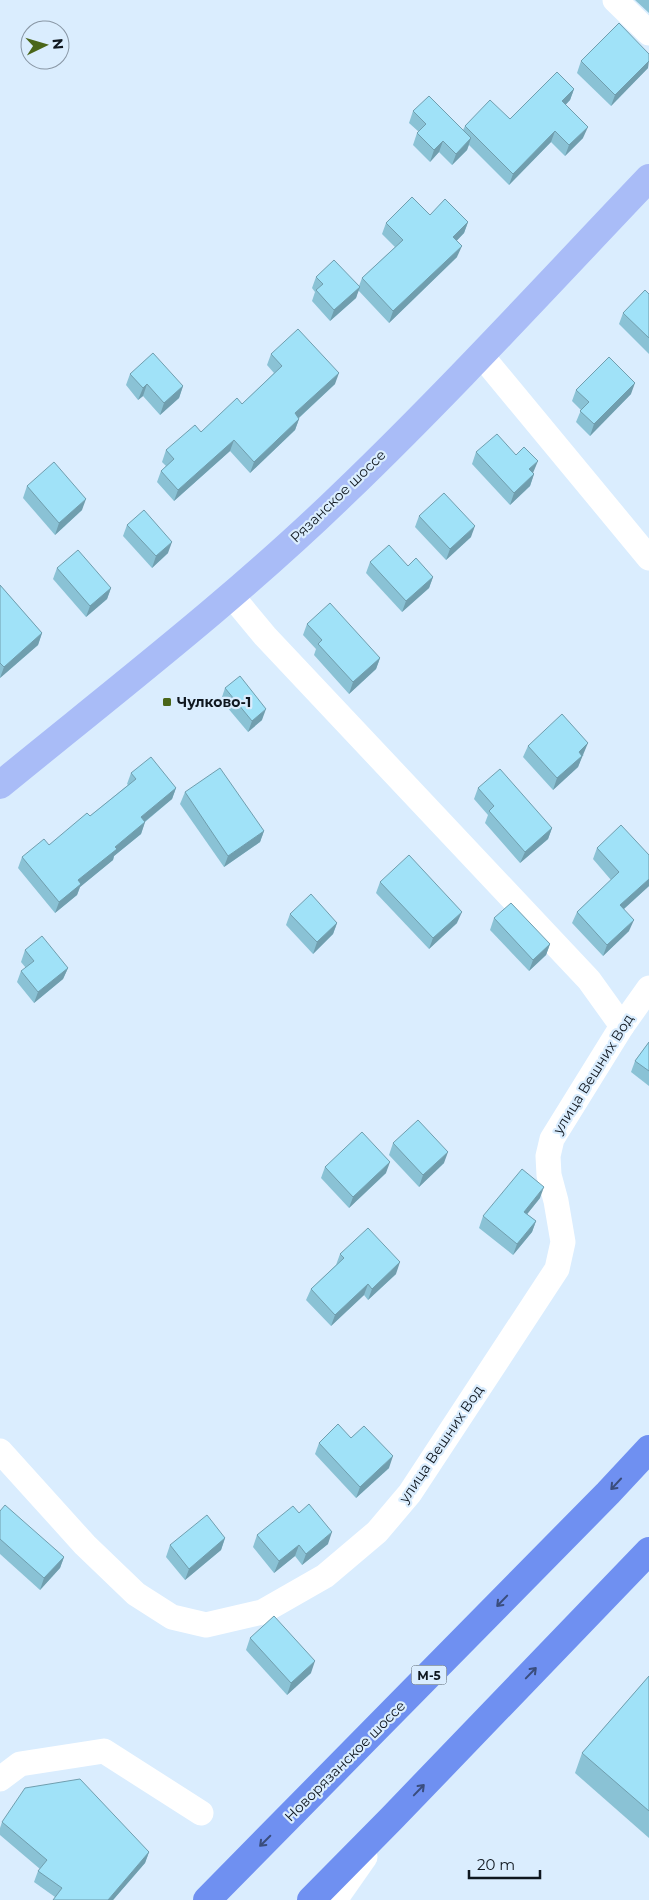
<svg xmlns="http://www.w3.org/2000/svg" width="649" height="1900" font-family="Montserrat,sans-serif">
<rect width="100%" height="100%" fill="#daedfe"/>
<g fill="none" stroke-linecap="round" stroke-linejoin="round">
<g stroke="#fff" stroke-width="25">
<polyline points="615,0 649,33"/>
<polyline points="481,355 649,558"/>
<polyline points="231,595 265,636 589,980 622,1026"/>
<polyline points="0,1451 85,1545 136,1594 172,1617 206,1625 262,1612 325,1576 377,1532 410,1493 557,1269 563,1242 556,1201 549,1175 548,1156 552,1139 622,1026 649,988"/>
<polyline points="0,1779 20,1764 104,1751 201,1813"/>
<polyline points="335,1900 365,1857"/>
</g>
<path stroke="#a9bcf7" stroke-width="28" d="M0,785C116,690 236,598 344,493C449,392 548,284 649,178"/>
<g stroke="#6f90f1" stroke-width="28">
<polyline points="207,1900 608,1493 649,1449"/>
<polyline points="311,1900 392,1818 649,1551"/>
</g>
</g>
<g fill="#8ac2d5">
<polygon points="635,0 649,0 649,13"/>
<polygon points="581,61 648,68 611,106 577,73"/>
<polygon points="574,89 570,100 565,105 583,138 565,156 551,142 509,185 469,145 467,150 452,165 439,152 430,162 413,145 417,133 419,132 409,123 413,111 463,130 465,126 510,119"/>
<polygon points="430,215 468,222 464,233 456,241 457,257 389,323 358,290 356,298 330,321 312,301 315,292 312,288 316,277 359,286 362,278 395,247 382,234 386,223"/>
<polygon points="649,294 649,354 619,324 623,313"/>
<polygon points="271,354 335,384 299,418 299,419 295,430 250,473 230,451 174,501 157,482 161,471 166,466 162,462 166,450 201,432 242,404 274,373 267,365"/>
<polygon points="130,374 183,386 179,398 160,415 143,396 138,400 126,385"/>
<polygon points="576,390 631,394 590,436 576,422 581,410 572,401"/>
<polygon points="476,452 533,473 534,474 530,486 510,505 472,464"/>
<polygon points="27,486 82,510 55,535 23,498"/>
<polygon points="419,516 471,537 446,560 415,527"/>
<polygon points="127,525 168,553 152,568 123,536"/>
<polygon points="370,562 408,566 433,577 429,588 402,612 366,573"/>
<polygon points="57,568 111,588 107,599 86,617 53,579"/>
<polygon points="0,585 42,633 38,645 0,678"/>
<polygon points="307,624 380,658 376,669 349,694 314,655 316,649 303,635"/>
<polygon points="225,688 262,720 248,732 221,700"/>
<polygon points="528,746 584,755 582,756 578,767 553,790 523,757"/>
<polygon points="131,773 176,788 172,799 145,822 141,834 114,856 113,860 80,887 77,895 55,913 18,868 22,857 49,845 90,816 128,785 127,784"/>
<polygon points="478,788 552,828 548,839 520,863 485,823 488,815 474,799"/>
<polygon points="185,792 264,831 260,842 224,867 180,804"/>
<polygon points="597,848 649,855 649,886 624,909 629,931 603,956 572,923 577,912 611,880 593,859"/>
<polygon points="380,882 457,923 429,949 376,893"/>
<polygon points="290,914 337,923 333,934 313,954 286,925"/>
<polygon points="494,918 550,944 546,955 529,971 490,930"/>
<polygon points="25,950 68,968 63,979 34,1003 17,982 21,971 26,968 21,962"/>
<polygon points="649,1042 649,1086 631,1072 635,1061"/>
<polygon points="393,1143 444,1163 419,1187 389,1155"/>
<polygon points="325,1167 386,1173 349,1208 321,1178"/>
<polygon points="540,1198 527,1214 536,1221 532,1232 513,1255 479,1228 483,1216"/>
<polygon points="340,1254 396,1274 368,1300 364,1295 331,1326 306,1300 311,1289 336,1265"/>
<polygon points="351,1438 389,1468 356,1498 315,1454 319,1443"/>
<polygon points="0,1511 64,1557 60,1568 40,1590 0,1554"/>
<polygon points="299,1513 328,1544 302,1565 295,1556 274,1573 253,1547 257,1535"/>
<polygon points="225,1538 221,1550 185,1580 166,1557 170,1545"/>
<polygon points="250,1638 311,1673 287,1695 246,1650"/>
<polygon points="649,1676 649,1838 575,1773 582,1753"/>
<polygon points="2,1822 149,1852 145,1863 113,1900 53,1900 55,1897 34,1882 38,1871 40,1869 0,1835 0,1828"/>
</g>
<g fill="#709eae">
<polygon points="649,61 648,68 611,106 615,95"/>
<polygon points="574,89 570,100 558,113 562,101"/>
<polygon points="588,127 583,138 565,156 569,145"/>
<polygon points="555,131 551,142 509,185 513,174"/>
<polygon points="471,138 467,150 452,165 456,154"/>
<polygon points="443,141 439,152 430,162 434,150"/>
<polygon points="468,222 464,233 449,249 453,237"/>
<polygon points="462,246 457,257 389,323 393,311"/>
<polygon points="360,287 356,298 330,321 334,310"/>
<polygon points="339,373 335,384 291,425 295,413"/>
<polygon points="635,383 631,394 590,436 594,424"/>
<polygon points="147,384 143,396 138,400 143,388"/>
<polygon points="183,386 179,398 160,415 164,403"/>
<polygon points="299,419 295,430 250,473 254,462"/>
<polygon points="234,440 230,451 174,501 178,490"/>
<polygon points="538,461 533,473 525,480 529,469"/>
<polygon points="534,474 530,486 510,505 514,493"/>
<polygon points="86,499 82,510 55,535 59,523"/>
<polygon points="475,526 471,537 446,560 450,549"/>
<polygon points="172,542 168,553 152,568 156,556"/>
<polygon points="433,577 429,588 402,612 406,601"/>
<polygon points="111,588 107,599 86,617 90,606"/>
<polygon points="42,633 38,645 0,678 4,667"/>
<polygon points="380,658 376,669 349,694 353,682"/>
<polygon points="266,709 262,720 248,732 252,721"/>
<polygon points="588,743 578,767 553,790 557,778 579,752"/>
<polygon points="176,788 172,799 137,828 141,817"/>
<polygon points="145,822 141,834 114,856 113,860 80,887 77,895 55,913 59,902 78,880 115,847"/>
<polygon points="552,828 548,839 520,863 525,852"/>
<polygon points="264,831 260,842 224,867 228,856"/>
<polygon points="649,879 649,886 616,916 620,905"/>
<polygon points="462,912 457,923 429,949 433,938"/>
<polygon points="634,920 629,931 603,956 607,945"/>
<polygon points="337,923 333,934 313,954 317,942"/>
<polygon points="550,944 546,955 529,971 533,960"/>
<polygon points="68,968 63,979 34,1003 38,992"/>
<polygon points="448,1152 444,1163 419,1187 423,1175"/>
<polygon points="390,1162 386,1173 349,1208 353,1197"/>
<polygon points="544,1187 540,1198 520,1223 524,1212"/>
<polygon points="536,1221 532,1232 513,1255 517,1244"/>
<polygon points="400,1262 396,1274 368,1300 372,1289"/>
<polygon points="368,1284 364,1295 331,1326 335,1315"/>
<polygon points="393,1456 389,1468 356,1498 360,1487"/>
<polygon points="332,1532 328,1544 302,1565 306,1554"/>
<polygon points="225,1538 221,1550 185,1580 189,1569"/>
<polygon points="299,1545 295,1556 274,1573 279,1561"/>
<polygon points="64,1557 60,1568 40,1590 44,1578"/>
<polygon points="315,1661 311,1673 287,1695 291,1683"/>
<polygon points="149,1852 145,1863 113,1900 108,1900"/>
</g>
<g fill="#a0e2f8" stroke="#709eae">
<polygon points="619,23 649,54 649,61 615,95 581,61"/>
<polygon points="557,72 574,89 562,101 588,127 569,145 555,131 513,174 465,126 490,100 510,119"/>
<polygon points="429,96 471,138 456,154 443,141 434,150 417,133 426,124 413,111"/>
<polygon points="412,197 430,215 445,199 468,222 453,237 462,246 393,311 362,278 403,240 386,223"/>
<polygon points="334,260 360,287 334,310 316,290 323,284 316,277"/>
<polygon points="645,290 649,294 649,338 623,313"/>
<polygon points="298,329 339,373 295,413 299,419 254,462 234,440 178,490 161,471 174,459 166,450 195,425 201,432 237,398 242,404 282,366 271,354"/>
<polygon points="153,353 183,386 164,403 147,384 143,388 130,374"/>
<polygon points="609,357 635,383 594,424 580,411 589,402 576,390"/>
<polygon points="497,434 516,455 524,447 538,461 529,469 534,474 514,493 476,452"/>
<polygon points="54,462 86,499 59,523 27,486"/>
<polygon points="444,493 475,526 450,549 419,516"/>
<polygon points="144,510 172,542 156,556 127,525"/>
<polygon points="389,545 408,566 416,558 433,577 406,601 370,562"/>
<polygon points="78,550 111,588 90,606 57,568"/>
<polygon points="0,585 42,633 4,667 0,663"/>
<polygon points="330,603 380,658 353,682 318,644 322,640 307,624"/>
<polygon points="240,676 266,709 252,721 225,688"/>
<polygon points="562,714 588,743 579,752 582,756 557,778 528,746"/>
<polygon points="151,757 176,788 141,817 145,822 115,847 117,849 78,880 81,884 59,902 22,857 44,839 49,845 87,813 90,816 136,779 131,773"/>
<polygon points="220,768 264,831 228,856 185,792"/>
<polygon points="500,769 552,828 525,852 489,811 494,806 478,788"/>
<polygon points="621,825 649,855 649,879 620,905 634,920 607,945 577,912 619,872 597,848"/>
<polygon points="409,855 462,912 433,938 380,882"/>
<polygon points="311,894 337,923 317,942 290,914"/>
<polygon points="511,903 550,944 533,960 494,918"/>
<polygon points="42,936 68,968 38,992 21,971 34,961 25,950"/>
<polygon points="649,1042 649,1071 635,1061"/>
<polygon points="418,1120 448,1152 423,1175 393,1143"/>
<polygon points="362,1132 390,1162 353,1197 325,1167"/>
<polygon points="522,1169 544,1187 524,1212 536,1221 517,1244 483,1216"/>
<polygon points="368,1228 400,1262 372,1289 368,1284 335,1315 311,1289 344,1258 340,1254"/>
<polygon points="338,1424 351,1438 364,1426 393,1456 360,1487 319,1443"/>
<polygon points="309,1504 332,1532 306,1554 299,1545 279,1561 257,1535 293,1506 299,1513"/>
<polygon points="5,1505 64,1557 44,1578 0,1539 0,1511"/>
<polygon points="207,1515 225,1538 189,1569 170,1545"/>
<polygon points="274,1616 315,1661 291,1683 250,1638"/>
<polygon points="649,1676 649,1811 582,1753"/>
<polygon points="80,1779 149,1852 108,1900 53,1900 62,1888 38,1871 47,1860 2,1822 25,1788"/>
</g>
<defs><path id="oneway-shaft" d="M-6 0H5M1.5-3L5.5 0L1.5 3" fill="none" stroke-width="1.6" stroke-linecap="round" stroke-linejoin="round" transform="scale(1.25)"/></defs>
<g stroke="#3a4d7d">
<use href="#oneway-shaft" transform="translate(616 1484) rotate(133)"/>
<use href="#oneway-shaft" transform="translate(502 1601) rotate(134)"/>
<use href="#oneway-shaft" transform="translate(531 1673) rotate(-46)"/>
<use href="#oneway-shaft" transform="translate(419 1790) rotate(-46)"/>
<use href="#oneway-shaft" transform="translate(265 1841) rotate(135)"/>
</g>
<rect fill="#4a6619" stroke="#daedfe" stroke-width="2" x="162" y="697" width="10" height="10" rx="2.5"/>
<g text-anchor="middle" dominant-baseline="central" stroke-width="4.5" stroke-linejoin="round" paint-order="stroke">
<rect fill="#daedfe" stroke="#4c5762" stroke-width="1" x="411.5" y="1665.5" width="35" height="19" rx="4"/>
<g font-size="12" font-weight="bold" fill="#0f171f">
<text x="429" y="1675">М-5</text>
</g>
<g font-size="14" fill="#0f171f" stroke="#daedfe">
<text transform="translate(338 496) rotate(-44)">Рязанское шоссе</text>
<text transform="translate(593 1074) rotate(-58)">улица Вешних Вод</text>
<text transform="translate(441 1444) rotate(-56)">улица Вешних Вод</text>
<text transform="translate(345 1761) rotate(-45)">Новорязанское шоссе</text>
</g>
<g font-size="14" font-weight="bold" fill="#0f171f" stroke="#daedfe" text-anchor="start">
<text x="177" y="702">Чулково-1</text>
</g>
</g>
<g transform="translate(45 45) rotate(85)"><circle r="24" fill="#daedfe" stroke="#8997a5"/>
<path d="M0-4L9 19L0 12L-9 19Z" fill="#4a6619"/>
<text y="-8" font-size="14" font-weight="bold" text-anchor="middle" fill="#0f171f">N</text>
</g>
<path d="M469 1870v8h71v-8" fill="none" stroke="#0f171f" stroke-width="2.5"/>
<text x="477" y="1870" font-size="15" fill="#0f171f" stroke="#daedfe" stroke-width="4" paint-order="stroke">20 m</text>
</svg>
